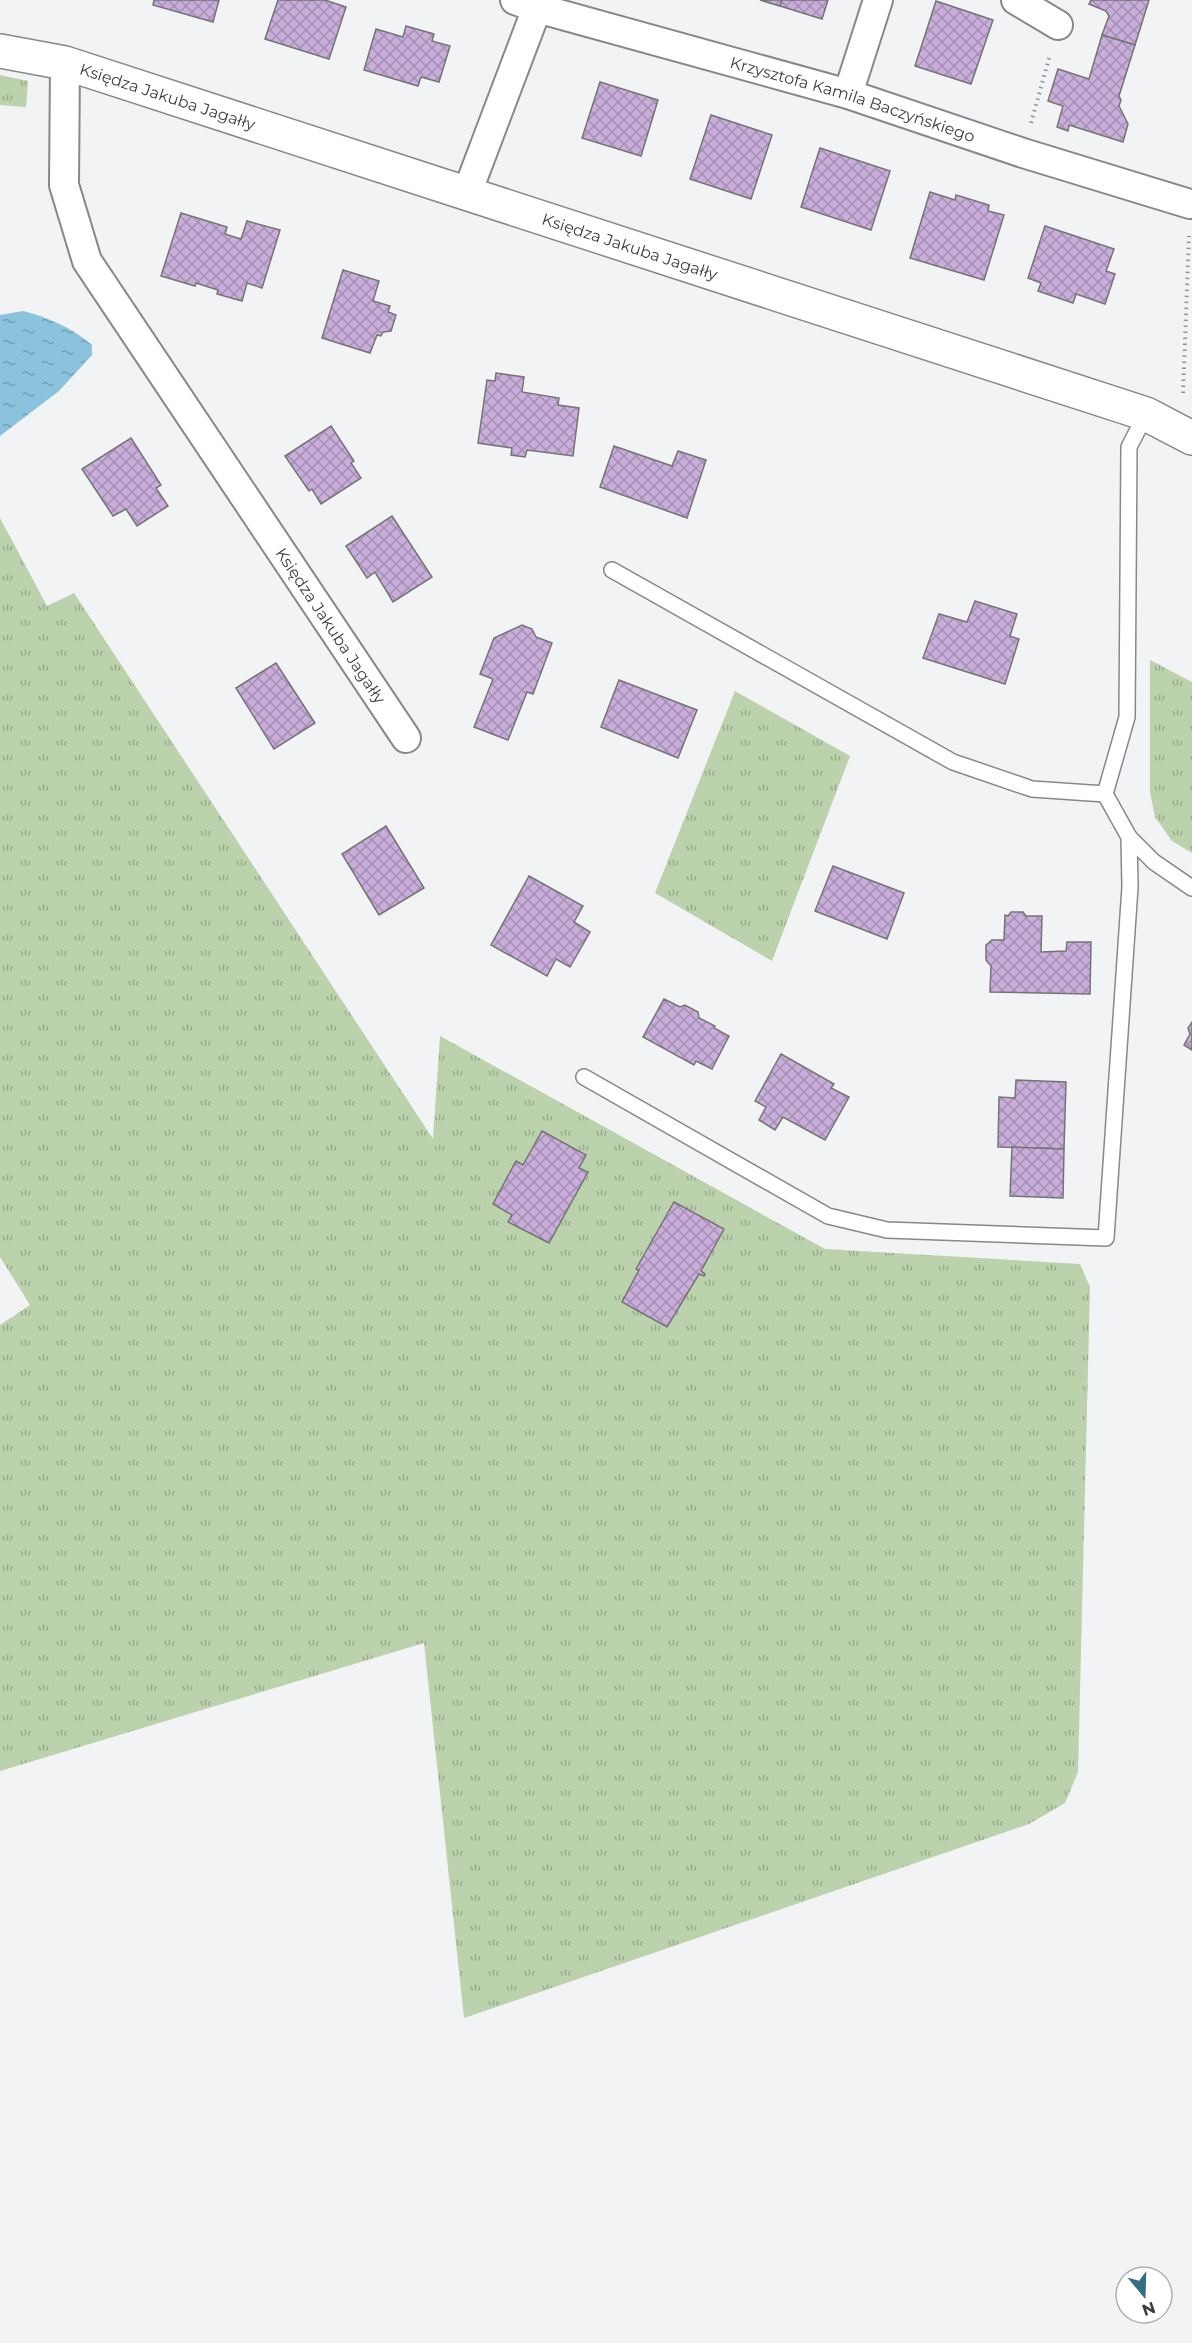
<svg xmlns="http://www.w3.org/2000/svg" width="1192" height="2343" font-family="Montserrat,sans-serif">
<defs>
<pattern id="grass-tufts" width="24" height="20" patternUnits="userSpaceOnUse" patternTransform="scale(1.5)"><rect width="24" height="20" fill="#bbd2ac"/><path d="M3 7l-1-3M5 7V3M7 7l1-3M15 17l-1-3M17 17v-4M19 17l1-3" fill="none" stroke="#99ac8d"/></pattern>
<pattern id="water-ripples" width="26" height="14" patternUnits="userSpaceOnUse" patternTransform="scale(1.5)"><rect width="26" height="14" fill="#8ac3db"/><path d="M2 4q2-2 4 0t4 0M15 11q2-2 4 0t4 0" fill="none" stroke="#72a0b3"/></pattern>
<pattern id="building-cross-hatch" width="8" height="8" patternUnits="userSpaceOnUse" patternTransform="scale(1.5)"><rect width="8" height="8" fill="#c9aedb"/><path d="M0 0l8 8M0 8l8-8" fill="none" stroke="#a48fb3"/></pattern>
</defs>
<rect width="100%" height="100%" fill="#f2f3f4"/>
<g fill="url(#grass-tufts)">
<polygon points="0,75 28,81 26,107 0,105"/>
<polygon points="0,518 47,606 74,593 433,1139 440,1036 825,1249 1080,1264 1090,1287 1078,1772 1065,1803 1029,1824 464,2018 424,1643 0,1771 0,1325 30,1305 0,1257"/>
<polygon points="1150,660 1192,682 1192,853 1172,841 1155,817 1150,792"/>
<polygon points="735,691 850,756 772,961 655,893"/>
</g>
<path fill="url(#water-ripples)" d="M23,311C48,317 72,328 92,345V355L59,391L0,436V315Z"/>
<g fill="url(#building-cross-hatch)" stroke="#757475" stroke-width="1.5">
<polygon points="154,0 219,0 213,22 153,5"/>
<polygon points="278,0 325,0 346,7 329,59 265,39"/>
<polygon points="760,0 782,0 780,6"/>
<polygon points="782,0 828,0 822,19 780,6"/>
<polygon points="1091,0 1149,0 1135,45 1102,35 1109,16 1106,11 1089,4"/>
<polygon points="936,1 993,20 971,84 915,66"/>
<polygon points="406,26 434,34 432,41 450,46 439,82 421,77 418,86 364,70 376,29 403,37"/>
<polygon points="1102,35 1135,45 1119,96 1121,100 1119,106 1128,124 1123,142 1069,125 1068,131 1057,127 1063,106 1048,101 1058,69 1089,79"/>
<polygon points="600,82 658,100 641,156 582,138"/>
<polygon points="711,115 772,135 751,199 690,179"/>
<polygon points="820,148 890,171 871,230 801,207"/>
<polygon points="930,192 955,200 956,195 989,205 988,211 1004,215 984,280 910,258"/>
<polygon points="181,213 227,227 225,234 241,239 247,221 280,230 262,288 247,283 242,301 217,294 218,290 196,283 195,286 161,276"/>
<polygon points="1045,226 1114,249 1106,271 1115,274 1105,304 1076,294 1073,303 1038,291 1041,283 1028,278"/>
<polygon points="343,270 379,281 373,301 390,306 388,312 396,315 391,331 383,332 381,336 377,335 370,353 322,338"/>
<polygon points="496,373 524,377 522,392 559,398 558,405 579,408 573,456 527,450 525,457 511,455 512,448 478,443 487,380 495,381"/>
<polygon points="331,426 354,461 351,463 361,478 321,504 312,489 309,491 285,456"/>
<polygon points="131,438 161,485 156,488 168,506 137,526 126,509 113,516 82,469"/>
<polygon points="614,446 672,466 678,451 706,460 687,518 600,487"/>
<polygon points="392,516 432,577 393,602 375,572 367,578 346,546"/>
<polygon points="975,601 1017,614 1010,636 1019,639 1005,684 923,658 939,614 967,622"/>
<polygon points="522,625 532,629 536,637 552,643 533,694 527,692 508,740 474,727 493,679 480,674 494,638"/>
<polygon points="276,663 315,723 274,749 236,688"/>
<polygon points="619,680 697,710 678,758 601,727"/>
<polygon points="386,826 424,888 379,915 342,854"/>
<polygon points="833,866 904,893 887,939 815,911"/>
<polygon points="529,876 583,906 574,922 590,932 570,967 556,959 547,976 491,945"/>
<polygon points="1011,912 1023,912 1026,916 1042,916 1041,952 1066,951 1067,942 1091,942 1090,994 990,992 991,966 986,960 986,945 992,940 1004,940 1005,915 1008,916"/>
<polygon points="664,999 680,1007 685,1005 698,1012 699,1018 715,1026 714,1028 729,1036 712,1069 696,1061 694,1065 643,1037"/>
<polygon points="1192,1022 1192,1050 1184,1045 1190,1034 1188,1028"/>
<polygon points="781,1054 834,1084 831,1088 849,1097 825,1140 783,1117 775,1130 759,1120 766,1107 755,1101"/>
<polygon points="1016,1080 1066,1082 1064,1149 998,1147 999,1097 1015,1098"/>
<polygon points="542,1131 586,1155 579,1168 588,1172 549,1243 508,1222 512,1215 493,1204 516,1161 523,1165"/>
<polygon points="1012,1147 1064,1149 1063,1198 1010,1196"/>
<polygon points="674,1202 724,1229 701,1271 705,1274 704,1276 699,1274 667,1327 622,1302 639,1270 636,1269"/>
</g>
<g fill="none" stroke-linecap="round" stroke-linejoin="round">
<defs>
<g id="service">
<polyline points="612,570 953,762 1032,789 1105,794 1127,717 1129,447 1146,414"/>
<polyline points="1129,837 1154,862 1192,888"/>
<polyline points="584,1077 828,1216 887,1230 1106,1238 1130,887 1129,837 1105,794"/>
</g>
<g id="minor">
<path id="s1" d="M515,0L537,8L848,94L1023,153L1190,204"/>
<polyline points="1016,0 1058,25"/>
<path id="s2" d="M65,63L64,185L87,261L406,738"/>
<polyline points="848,94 878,0"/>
<polyline points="467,193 537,8"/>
</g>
<g id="tertiary">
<path id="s3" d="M0,51L65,63L1146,414L1192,438"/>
</g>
</defs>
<use href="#service" stroke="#878889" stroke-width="18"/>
<use href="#minor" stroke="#878889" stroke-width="32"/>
<use href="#tertiary" stroke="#878889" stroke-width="36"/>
<g stroke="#949495" stroke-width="4" stroke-dasharray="1.5 4.5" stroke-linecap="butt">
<polyline points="1031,123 1050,55"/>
<polyline points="1183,393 1189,236"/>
</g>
<use href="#service" stroke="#fff" stroke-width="15"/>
<use href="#minor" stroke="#fff" stroke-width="28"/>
<use href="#tertiary" stroke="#fff" stroke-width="33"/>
</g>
<g text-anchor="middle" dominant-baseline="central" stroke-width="4.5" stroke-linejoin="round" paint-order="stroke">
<g font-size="16" fill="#3d3d3e" stroke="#fff">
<text stroke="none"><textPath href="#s3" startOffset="174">Księdza Jakuba Jagałły</textPath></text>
<text stroke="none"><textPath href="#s1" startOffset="352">Krzysztofa Kamila Baczyńskiego</textPath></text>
<text stroke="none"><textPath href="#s3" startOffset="660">Księdza Jakuba Jagałły</textPath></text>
<text stroke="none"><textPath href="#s2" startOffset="640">Księdza Jakuba Jagałły</textPath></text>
</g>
</g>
<g transform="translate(1144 2295) rotate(161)"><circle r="28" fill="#ffffff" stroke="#b1b1b2" stroke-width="1.5"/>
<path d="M0-4.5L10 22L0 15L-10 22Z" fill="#356d87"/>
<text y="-9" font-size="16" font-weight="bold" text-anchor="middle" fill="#3d3d3e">N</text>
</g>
</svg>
